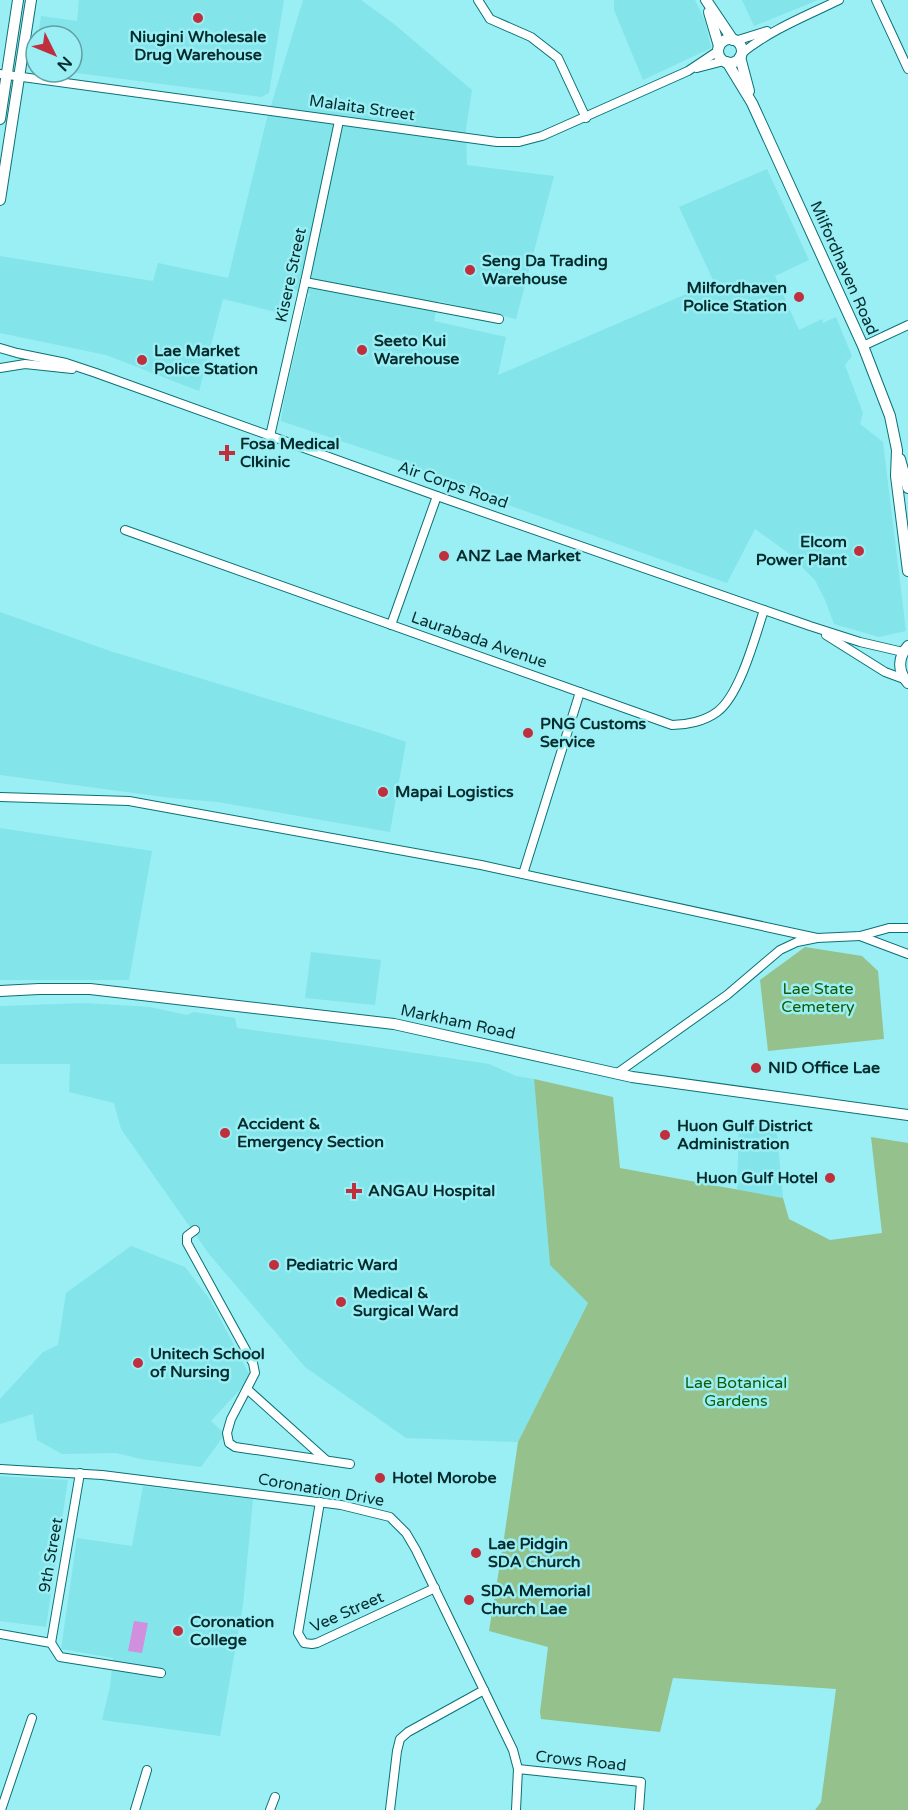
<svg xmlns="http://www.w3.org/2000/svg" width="908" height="1810" font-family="'Varela Round',sans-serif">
<rect width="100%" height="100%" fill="#99eff4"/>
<g fill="#83e4ea">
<polygon points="79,0 284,0 269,93 261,97 69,72 72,72 72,36 38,36 41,16 77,21"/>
<polygon points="303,0 361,0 394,24 472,90 466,129 467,165 554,176 516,319 438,301 434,321 506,337 498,375 714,282 679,207 767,169 809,260 775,276 799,330 822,319 823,323 836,317 852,356 845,365 863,413 860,424 883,442 906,631 879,637 834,624 825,600 815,580 787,552 755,529 727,583 483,496 401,461 281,421 284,400 308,297 311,294 294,290 288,315 223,299 199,391 106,355 0,333 0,256 153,281 158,263 228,278 266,122"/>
<polygon points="614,0 695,0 705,21 711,48 643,80 614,10"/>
<polygon points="742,0 818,0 754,26"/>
<polygon points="0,612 110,651 380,733 406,742 390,832 218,802 171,798 0,775"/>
<polygon points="0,828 152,851 129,980 0,980"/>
<polygon points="311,952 381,960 375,1005 305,998"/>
<polygon points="85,1003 150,1007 187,1015 194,1012 235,1018 237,1028 355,1044 489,1064 516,1076 534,1079 550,1265 588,1303 518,1442 406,1438 305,1367 209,1254 121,1129 114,1103 69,1092 70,1064 0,1064 0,1006"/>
<polygon points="739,1120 776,1123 783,1198 737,1190"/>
<polygon points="131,1246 185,1267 211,1301 249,1374 246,1383 211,1421 225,1434 201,1467 141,1459 116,1453 62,1454 37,1440 33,1414 0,1424 0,1399 43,1352 58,1345 66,1293"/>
<polygon points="0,1476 68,1480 46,1627 0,1621"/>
<polygon points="143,1486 253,1499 243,1605 220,1736 102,1720 110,1687 113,1658 61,1649 77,1538 132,1546"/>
</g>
<g fill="#94c18c">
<polygon points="805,947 862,956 878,971 884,1039 768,1051 760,980"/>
<polygon points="534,1079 613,1097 620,1168 783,1198 789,1219 830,1240 882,1233 871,1137 908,1143 908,1810 815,1810 821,1802 836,1689 673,1678 660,1732 541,1719 540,1712 548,1647 489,1631 503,1545 518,1442 588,1303 550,1265"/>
</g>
<polygon fill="#d190de" points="134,1621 148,1623 142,1653 128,1651"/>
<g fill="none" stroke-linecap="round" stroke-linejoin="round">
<defs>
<g id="minor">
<polyline points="478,0 490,19 531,37 558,58 586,118"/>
<polyline points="876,0 908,69"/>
<polyline points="735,41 767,31"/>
<path d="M741,54C770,30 806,16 839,0"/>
<polyline points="697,68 724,61"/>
<polyline points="0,74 497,142 519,142 542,136 688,71 718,51"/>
<polyline points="305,282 499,319"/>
<polyline points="863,346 908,325"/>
<polyline points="0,348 17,353 66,363 96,373 437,496 810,626 860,642 903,652"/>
<polyline points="0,368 25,364 72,369"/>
<polyline points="270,436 305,282 339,121"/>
<path d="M125,530L672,725C687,725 705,721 717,712C740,695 755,637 764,610"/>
<polyline points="391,625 437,496"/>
<polyline points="826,635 885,672 904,679"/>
<polyline points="0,797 129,801 481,865 817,938"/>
<polyline points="523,874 580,692"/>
<polyline points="860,936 908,954"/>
<polyline points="616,1074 727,995 780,950 797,942 817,938 860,936 889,928 908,928"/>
<polyline points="195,1230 187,1236 187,1243 253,1363 255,1373 231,1419 227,1433 229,1443 235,1447 350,1464"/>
<polyline points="247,1389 326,1460"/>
<polyline points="0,1469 102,1475 341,1505 390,1517 406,1533 416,1550 513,1750 518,1769 516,1810"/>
<polyline points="320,1502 298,1633 304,1643 312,1644 317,1643 435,1588"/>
<polyline points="0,1634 51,1643 60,1657 161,1673"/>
<polyline points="51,1643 80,1473"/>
<polyline points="518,1769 641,1782 639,1810"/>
<polyline points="1,1810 32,1718"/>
<polyline points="135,1810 147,1770"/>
<polyline points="270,1810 275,1797"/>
<polyline points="390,1810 397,1751 400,1739 408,1732 484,1690"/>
</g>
<g id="major">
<polyline points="706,0 733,40"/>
<polyline points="709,12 719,46"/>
<circle cx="730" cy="51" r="12"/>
<polyline points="740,57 749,91"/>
<polyline points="727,62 752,103 863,346 890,416 897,450 896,476 908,571"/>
<polyline points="0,119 18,0"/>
<polyline points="0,200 31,0"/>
<polyline points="900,459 908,488"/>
<path d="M908,646C898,657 897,671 908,683"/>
<polyline points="0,991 39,989 90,989 394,1024 632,1077 908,1115"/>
</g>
</defs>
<use href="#minor" stroke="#0a7176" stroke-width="10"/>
<use href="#major" stroke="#0a7176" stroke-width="12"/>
<use href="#minor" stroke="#fff" stroke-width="8"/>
<use href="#major" stroke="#fff" stroke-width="10"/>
</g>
<g fill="#c02f3d" stroke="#99eff4" stroke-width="2">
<circle cx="198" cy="18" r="6"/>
<circle cx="470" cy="270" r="6"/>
<circle cx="799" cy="297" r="6"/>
<circle cx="362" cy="350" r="6"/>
<circle cx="142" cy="360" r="6"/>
<path d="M224 444h6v6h6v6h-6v6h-6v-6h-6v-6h6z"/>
<circle cx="859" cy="551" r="6"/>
<circle cx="444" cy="556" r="6"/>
<circle cx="528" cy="733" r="6"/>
<circle cx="383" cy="792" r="6"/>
<circle cx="756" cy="1068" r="6"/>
<circle cx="225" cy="1133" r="6"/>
<circle cx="665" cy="1135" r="6"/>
<circle cx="830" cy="1178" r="6"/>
<path d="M351 1182h6v6h6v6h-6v6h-6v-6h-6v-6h6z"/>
<circle cx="274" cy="1265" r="6"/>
<circle cx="341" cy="1302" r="6"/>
<circle cx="138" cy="1363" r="6"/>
<circle cx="380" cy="1478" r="6"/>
<circle cx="476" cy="1553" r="6"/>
<circle cx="469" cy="1600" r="6"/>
<circle cx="178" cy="1631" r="6"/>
</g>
<g text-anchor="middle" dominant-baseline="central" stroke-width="5" stroke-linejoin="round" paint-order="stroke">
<g font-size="16" font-weight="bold" fill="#052b2d" stroke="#99eff4" text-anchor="start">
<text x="198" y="37" text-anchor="middle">Niugini Wholesale<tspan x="198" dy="18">Drug Warehouse</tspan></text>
<text x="482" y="261">Seng Da Trading<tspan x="482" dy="18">Warehouse</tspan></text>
<text x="787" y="288" text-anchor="end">Milfordhaven<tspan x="787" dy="18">Police Station</tspan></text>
<text x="374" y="341">Seeto Kui<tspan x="374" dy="18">Warehouse</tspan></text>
<text x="154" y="351">Lae Market<tspan x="154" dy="18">Police Station</tspan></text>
<text x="240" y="444">Fosa Medical<tspan x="240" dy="18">Clkinic</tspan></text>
<text x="847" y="542" text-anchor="end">Elcom<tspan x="847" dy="18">Power Plant</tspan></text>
<text x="456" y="556">ANZ Lae Market</text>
<text x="540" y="724">PNG Customs<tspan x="540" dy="18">Service</tspan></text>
<text x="395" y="792">Mapai Logistics</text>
<text x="768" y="1068">NID Office Lae</text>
<text x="237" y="1124">Accident &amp;<tspan x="237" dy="18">Emergency Section</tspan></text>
<text x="677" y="1126">Huon Gulf District<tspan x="677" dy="18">Administration</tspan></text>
<text x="818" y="1178" text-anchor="end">Huon Gulf Hotel</text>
<text x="368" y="1191">ANGAU Hospital</text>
<text x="286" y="1265">Pediatric Ward</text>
<text x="353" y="1293">Medical &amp;<tspan x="353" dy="18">Surgical Ward</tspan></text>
<text x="150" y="1354">Unitech School<tspan x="150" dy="18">of Nursing</tspan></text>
<text x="392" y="1478">Hotel Morobe</text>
<text x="488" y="1544">Lae Pidgin<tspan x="488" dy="18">SDA Church</tspan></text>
<text x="481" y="1591">SDA Memorial<tspan x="481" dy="18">Church Lae</tspan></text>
<text x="190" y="1622">Coronation<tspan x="190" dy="18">College</tspan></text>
</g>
<g font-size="16" fill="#052b2d" stroke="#99eff4">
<text transform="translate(362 108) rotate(8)">Malaita Street</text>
<text transform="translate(844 268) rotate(66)">Milfordhaven Road</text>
<text transform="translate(291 275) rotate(-78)">Kisere Street</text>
<text transform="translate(453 485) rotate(19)">Air Corps Road</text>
<text transform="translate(479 640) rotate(19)">Laurabada Avenue</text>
<text transform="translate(458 1022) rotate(12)">Markham Road</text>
<text transform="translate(321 1490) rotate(10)">Coronation Drive</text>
<text transform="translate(51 1555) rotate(-80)">9th Street</text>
<text transform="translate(347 1612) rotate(-24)">Vee Street</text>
<text transform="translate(581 1761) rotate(6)">Crows Road</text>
</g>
<g font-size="16" fill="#165a07" stroke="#99eff4">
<text x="818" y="989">Lae State<tspan x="818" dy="18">Cemetery</tspan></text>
<text x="736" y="1383">Lae Botanical<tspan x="736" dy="18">Gardens</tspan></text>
</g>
</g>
<g transform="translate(54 54) rotate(133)"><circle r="28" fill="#99eff4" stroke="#5ea1a4" stroke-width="1.5"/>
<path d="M0-4.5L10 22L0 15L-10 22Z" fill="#c02f3d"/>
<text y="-9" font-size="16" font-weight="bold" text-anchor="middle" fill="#052b2d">N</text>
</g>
</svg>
